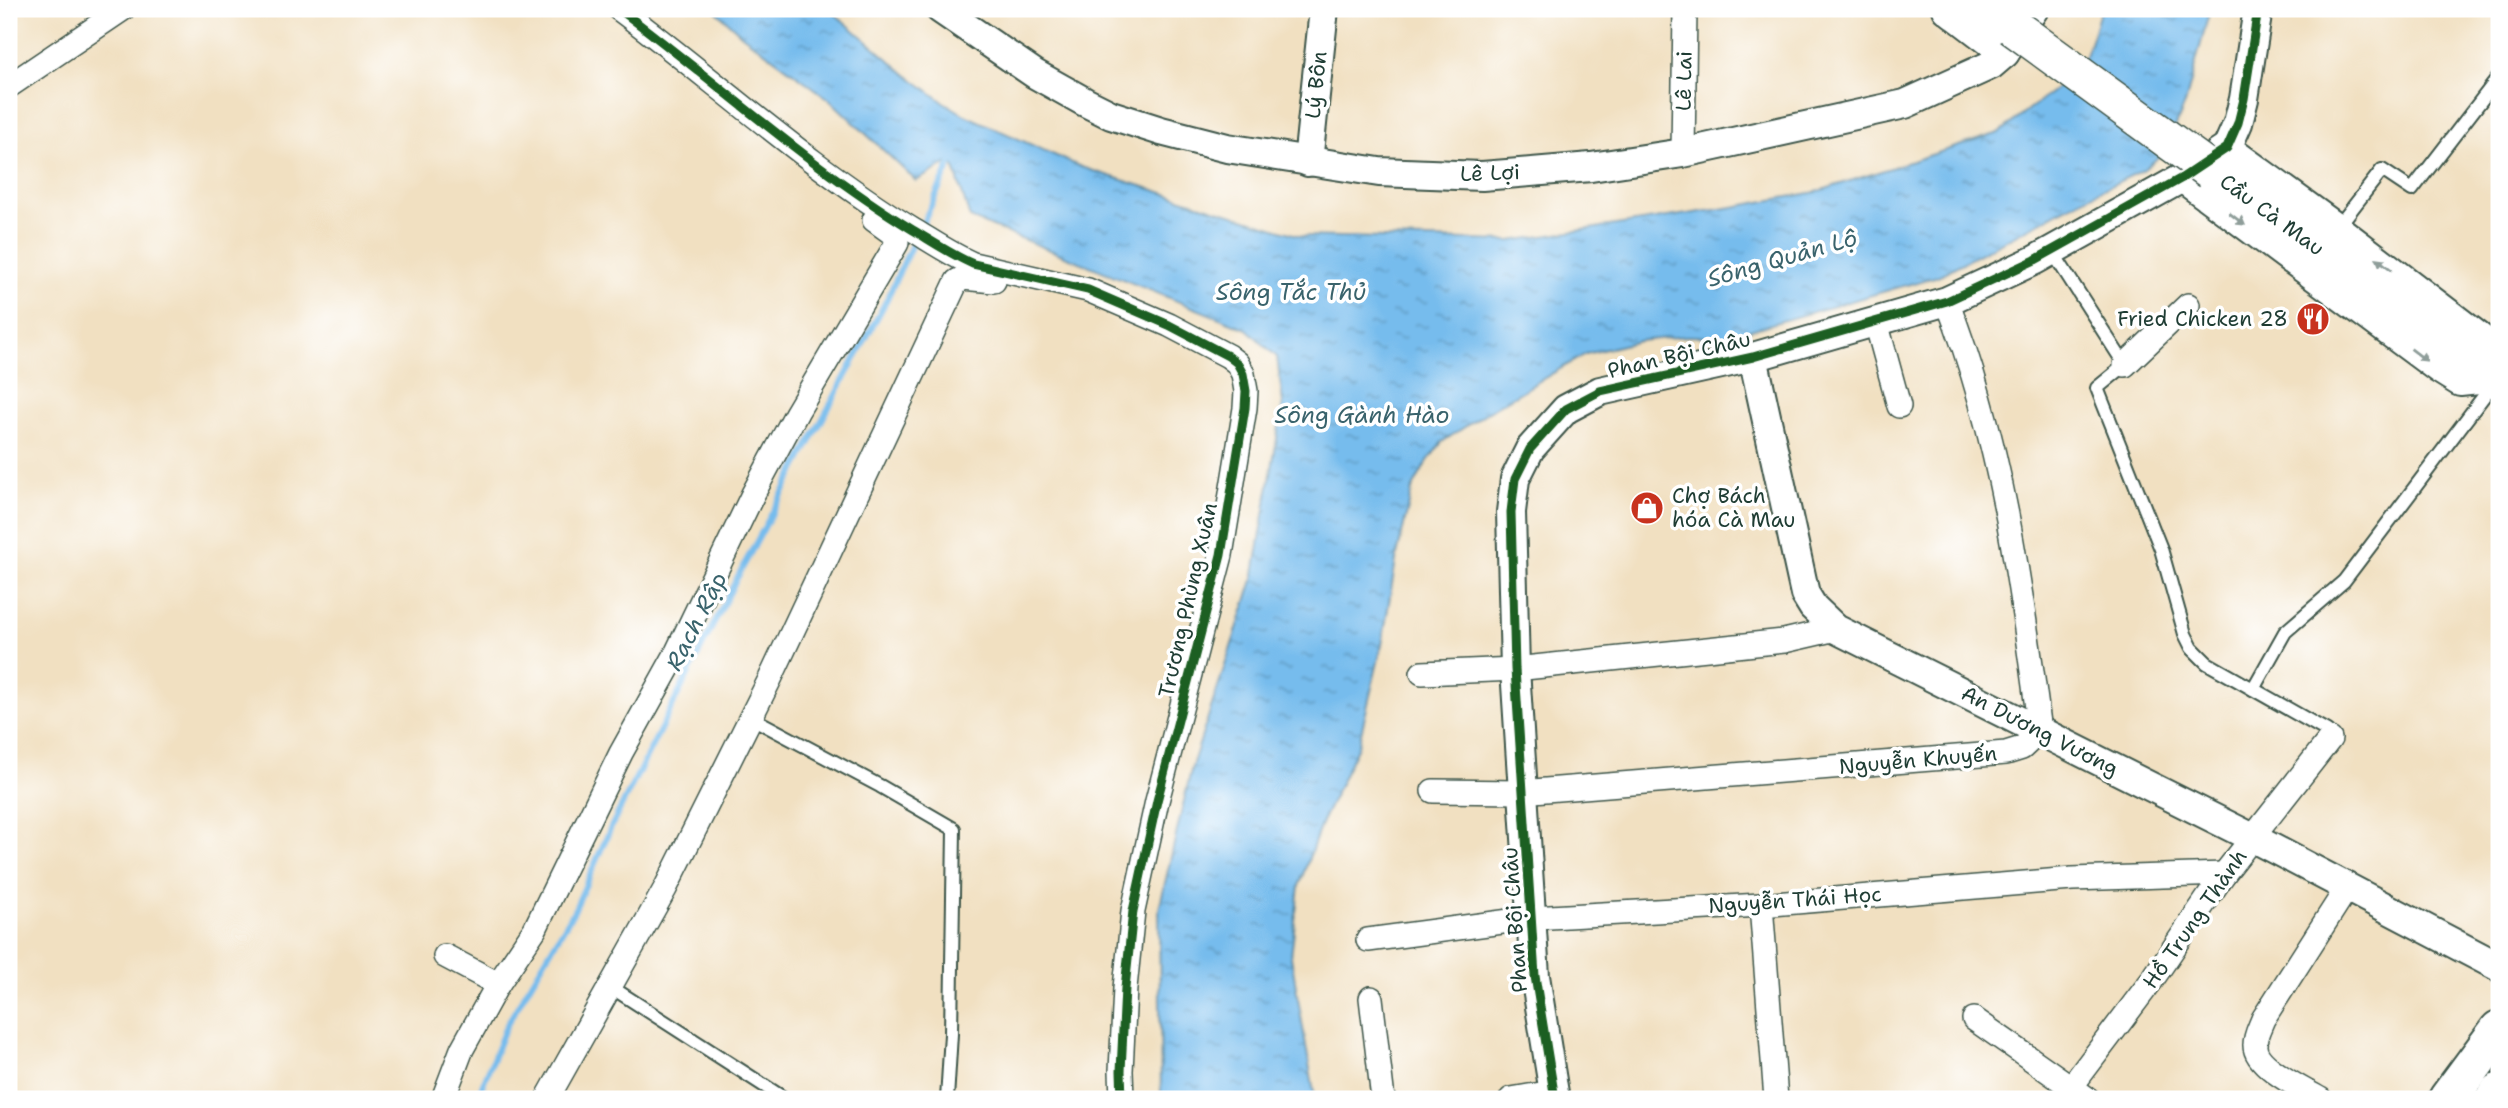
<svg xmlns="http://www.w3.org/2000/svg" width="2508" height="1108" font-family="'Shantell Sans',sans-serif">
<defs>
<pattern id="water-ripples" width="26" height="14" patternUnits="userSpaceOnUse" patternTransform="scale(1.75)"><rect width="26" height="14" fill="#76bced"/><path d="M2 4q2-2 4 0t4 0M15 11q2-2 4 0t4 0" fill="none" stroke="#609ac1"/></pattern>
</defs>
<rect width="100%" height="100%" fill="#fff"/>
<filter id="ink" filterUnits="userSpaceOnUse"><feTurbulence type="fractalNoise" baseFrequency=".0143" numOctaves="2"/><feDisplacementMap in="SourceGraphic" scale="14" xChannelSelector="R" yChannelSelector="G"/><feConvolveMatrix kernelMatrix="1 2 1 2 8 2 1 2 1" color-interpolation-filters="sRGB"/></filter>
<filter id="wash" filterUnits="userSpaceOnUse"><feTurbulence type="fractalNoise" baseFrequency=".00686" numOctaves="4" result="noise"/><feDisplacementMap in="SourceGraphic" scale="28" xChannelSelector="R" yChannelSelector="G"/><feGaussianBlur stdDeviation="1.57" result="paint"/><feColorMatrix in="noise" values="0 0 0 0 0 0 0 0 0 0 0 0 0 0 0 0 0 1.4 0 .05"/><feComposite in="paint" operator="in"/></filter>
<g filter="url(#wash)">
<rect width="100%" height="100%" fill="#f1e0c1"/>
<polygon fill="url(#water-ripples)" stroke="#4a7c90" stroke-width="2" points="714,9 829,9 906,74 942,101 965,115 1081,167 1300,236 1511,241 1733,207 1816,192 1999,133 2059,86 2086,56 2101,9 2210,9 2185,104 2165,152 2143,170 2079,201 1938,276 1726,337 1687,336 1639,341 1586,354 1495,407 1442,442 1425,465 1412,490 1396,560 1382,645 1358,746 1321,824 1299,886 1291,957 1315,1099 1161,1099 1159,909 1192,766 1253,580 1283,403 1277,357 1247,329 970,218 952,161 916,181 829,99 742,35"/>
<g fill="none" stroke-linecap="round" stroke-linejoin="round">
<g stroke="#76bced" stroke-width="6">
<polyline points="920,229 952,161"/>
<polyline points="477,1099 506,1026 574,911 612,825 737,578 885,303 915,238"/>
</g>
</g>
</g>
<g filter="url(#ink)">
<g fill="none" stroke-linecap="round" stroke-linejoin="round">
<defs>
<g id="service">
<polyline points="2337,228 2382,170 2412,190 2499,77"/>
<polyline points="2052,251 2125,365 2097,388 2161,549 2185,634 2192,648 2207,663 2327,731 2330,739"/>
<polyline points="2253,689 2285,632 2344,581 2496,380"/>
<polyline points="750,717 880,786 954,829 951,1034 947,1099"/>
<polyline points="611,987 785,1099"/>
</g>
<g id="minor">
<path d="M619,9C717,82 808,166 913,230C933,242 952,255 973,264L1088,290L1169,325L1228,356L1237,363L1243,374L1246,391L1245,408L1221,555L1157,801L1133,911L1125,988L1121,1071L1122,1099"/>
<polyline points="9,86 123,9"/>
<polyline points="1683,153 1685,9"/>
<polyline points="1876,322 1899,406"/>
<polyline points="2125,365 2188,305"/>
<polyline points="1422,673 1515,669 1784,641 1836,629"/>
<path d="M1433,791L1521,792L2006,753L2022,748L2040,731C2021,585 2001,438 1947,301"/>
<polyline points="1761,905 1776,1099"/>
<polyline points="1368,940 1532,918 1761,905 2072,879 2224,874"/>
<polyline points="445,956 498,984"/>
<polyline points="1371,998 1383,1099"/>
<polyline points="1974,1019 2088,1099"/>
<polyline points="443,1099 462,1049 498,984 535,929 621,753 676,654 753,494 797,412 897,243 896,236 874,220"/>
<polyline points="547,1099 665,889 770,679 957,281 963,278 994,281"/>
<polyline points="1511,1099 1553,1092"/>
<polyline points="2062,1099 2152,980 2224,874 2330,739"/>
<path d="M2320,1099C2303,1089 2254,1066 2255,1045C2255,1035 2260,1027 2263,1019L2347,888"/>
</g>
<g id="tertiary">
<polyline points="940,9 1035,74 1085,102 1111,115 1161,131 1227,148 1379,172 1482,176 1591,167 1683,153 1905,104 1991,65 2005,53 2034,9"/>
<polyline points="1947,9 2005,53"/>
<polyline points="1308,162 1324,9"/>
<polyline points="2182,178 2439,369 2460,382 2498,378 2487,343 2337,228 2227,148"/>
<polyline points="1753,357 1805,594 1813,607 1836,629 2253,838 2499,967"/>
<polyline points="1555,1099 1535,976 1515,669 1511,512 1515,479 1530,449 1566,409 1600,391 1753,357 1947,301 2035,260 2182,178 2227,148 2238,123 2244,99 2258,9"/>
</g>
<g id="primary">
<polyline points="1990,9 2012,26"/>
<polyline points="2211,171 2499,380"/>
</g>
<g id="trunk">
<polyline points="2448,1099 2499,1030"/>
<polyline points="2495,1099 2499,1093"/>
</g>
</defs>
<use href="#service" stroke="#3e5549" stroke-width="16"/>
<use href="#minor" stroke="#3e5549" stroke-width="26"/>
<use href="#tertiary" stroke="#3e5549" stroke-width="32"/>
<use href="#primary" stroke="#3e5549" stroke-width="40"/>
<use href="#trunk" stroke="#3e5549" stroke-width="42"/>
<use href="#service" stroke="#fff" stroke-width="12"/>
<use href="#minor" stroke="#fff" stroke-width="23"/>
<use href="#tertiary" stroke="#fff" stroke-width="28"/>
<use href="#primary" stroke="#fff" stroke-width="37"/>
<use href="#trunk" stroke="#fff" stroke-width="38"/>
<defs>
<polyline id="primary-bridge" points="2012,26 2211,171"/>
</defs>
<use href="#primary-bridge" stroke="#3e5549" stroke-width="40" stroke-linecap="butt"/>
<use href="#primary-bridge" stroke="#fff" stroke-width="37"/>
<defs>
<g id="cycleway">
<path d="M619,9C717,82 808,166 913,230C933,242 952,255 973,264L1088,290L1169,325L1228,356L1237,363L1243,374L1246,391L1245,408L1221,555L1157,801L1133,911L1125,988L1121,1071L1122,1099"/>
<polyline points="1555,1099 1535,976 1515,669 1511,512 1515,479 1530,449 1566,409 1600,391 1753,357 1947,301 2035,260 2182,178 2227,148 2238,123 2244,99 2258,9"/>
</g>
</defs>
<use href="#cycleway" stroke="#fff" stroke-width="13"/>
<use href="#cycleway" stroke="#1b5e20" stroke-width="9"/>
</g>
<defs><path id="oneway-solid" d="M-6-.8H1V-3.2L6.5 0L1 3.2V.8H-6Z" transform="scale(1.75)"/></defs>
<g fill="#8f9e9a">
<use href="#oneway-solid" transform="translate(2237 219) rotate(37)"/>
<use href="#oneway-solid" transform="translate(2384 264) rotate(-142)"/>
<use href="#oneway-solid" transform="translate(2419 355) rotate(37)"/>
</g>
</g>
<defs>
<symbol id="restaurant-disc" viewBox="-11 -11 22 22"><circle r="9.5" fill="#c8321e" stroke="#fff"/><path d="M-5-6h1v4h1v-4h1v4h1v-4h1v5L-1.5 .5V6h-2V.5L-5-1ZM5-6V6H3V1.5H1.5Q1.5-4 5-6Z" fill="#fff"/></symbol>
<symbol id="shop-disc" viewBox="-11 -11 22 22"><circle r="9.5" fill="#c8321e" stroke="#fff"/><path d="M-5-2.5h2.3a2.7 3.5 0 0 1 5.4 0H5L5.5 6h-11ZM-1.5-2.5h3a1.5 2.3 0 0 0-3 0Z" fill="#fff"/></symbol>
</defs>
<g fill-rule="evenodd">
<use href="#restaurant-disc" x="2294" y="300" width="38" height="38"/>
<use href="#shop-disc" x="1628" y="489" width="38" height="38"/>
</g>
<g text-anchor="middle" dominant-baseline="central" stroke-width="7" stroke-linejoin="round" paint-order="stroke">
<g font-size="21" fill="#1f3d34" stroke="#fff">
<text transform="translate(1684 81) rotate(-89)">Lê Lai</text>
<text transform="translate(1316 85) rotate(-84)">Lý Bôn</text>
<text transform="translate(1490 173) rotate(-2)">Lê Lợi</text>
<text transform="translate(2272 215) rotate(36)">Cầu Cà Mau</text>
<text transform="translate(1679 355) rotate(-13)">Phan Bội Châu</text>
<text transform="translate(1188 600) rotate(-77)">Trương Phùng Xuân</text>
<text transform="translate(2040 731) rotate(27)">An Dương Vương</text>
<text transform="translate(1918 760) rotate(-5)">Nguyễn Khuyến</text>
<text transform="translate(1795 900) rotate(-4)">Nguyễn Thái Học</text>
<text transform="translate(2195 919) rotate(-55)">Hồ Trung Thành</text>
<text transform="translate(1515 920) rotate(-94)">Phan Bội Châu</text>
</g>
<g font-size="21" fill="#1f3d34" stroke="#fff" text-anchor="end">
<text x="2288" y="319">Fried Chicken 28</text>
<text x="1672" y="496" text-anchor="start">Chợ Bách<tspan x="1672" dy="24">hóa Cà Mau</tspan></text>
</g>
<g font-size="23" font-style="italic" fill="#39636c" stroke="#fff">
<text transform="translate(1782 258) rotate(-16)">Sông Quản Lộ</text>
<text x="1291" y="292">Sông Tắc Thủ</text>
<text x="1362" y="415">Sông Gành Hào</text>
<text transform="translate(696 621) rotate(-63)">Rạch Rập</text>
</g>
</g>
<rect width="2508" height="1108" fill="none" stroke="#fff" stroke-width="35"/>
</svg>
